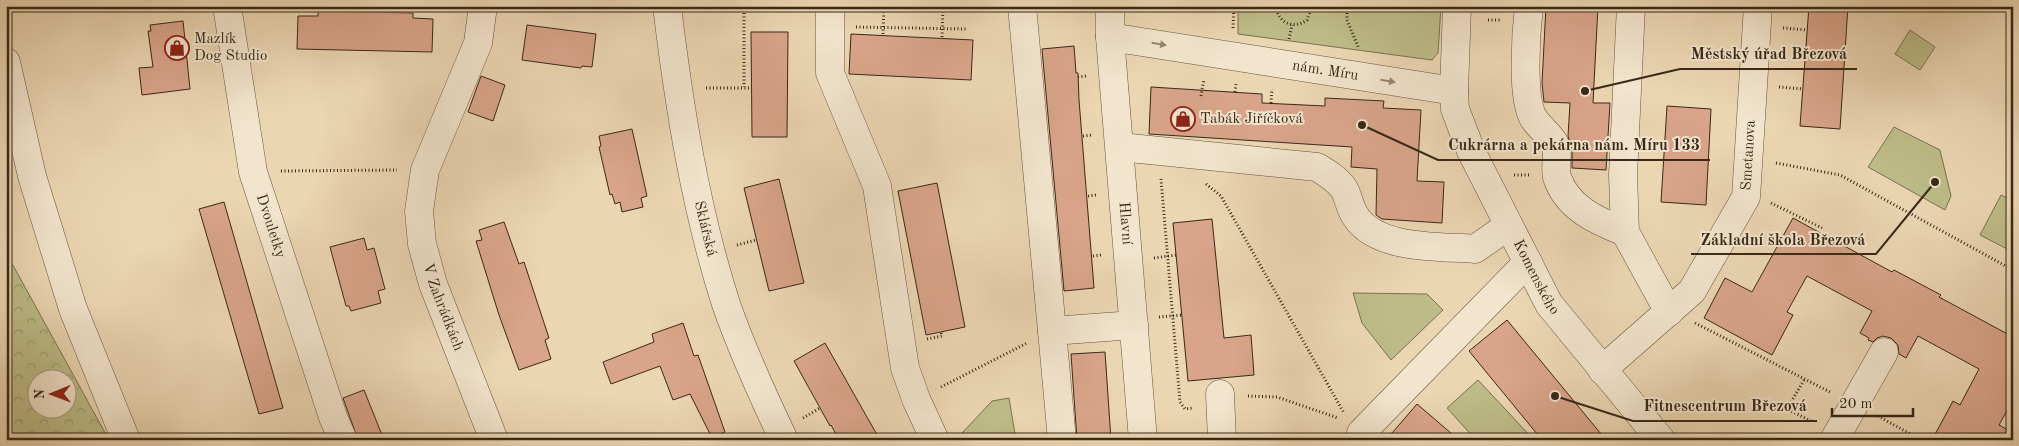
<svg xmlns="http://www.w3.org/2000/svg" width="2019" height="446" font-family="'Old Standard TT',serif">
<defs>
<pattern id="forest-crowns" width="20" height="18" patternUnits="userSpaceOnUse" patternTransform="scale(1.25)"><rect width="20" height="18" fill="#bdbc88"/><path d="M2 6a3 3 0 1 1 6 0M12 15a3 3 0 1 1 6 0" fill="none" stroke="#9b996e"/></pattern>
</defs>
<rect width="100%" height="100%" fill="#ebd6b2"/>
<filter id="stains"><feTurbulence type="fractalNoise" baseFrequency=".004" numOctaves="4"/><feColorMatrix values="0 0 0 0 .2 0 0 0 0 .09 0 0 0 0 .02 0 0 0 .5 -.17"/></filter>
<radialGradient id="worn" r=".72"><stop offset=".6" stop-color="#630" stop-opacity="0"/><stop offset="1" stop-color="#630" stop-opacity=".3"/></radialGradient>
<g fill="#bdbc88" stroke="#7a7250">
<polygon points="1238,6 1441,6 1438,53 1432,60 1238,34"/>
<polygon points="1910,30 1935,47 1920,70 1895,54"/>
<polygon points="1894,127 1940,150 1951,196 1945,210 1868,167"/>
<polygon points="2001,195 2013,201 2013,252 1980,235"/>
<polygon points="1353,293 1427,294 1443,310 1391,360 1362,323"/>
<polygon points="1478,380 1534,440 1476,440 1447,408"/>
<polygon points="1009,398 1016,440 961,440 962,433 992,401"/>
</g>
<path fill="url(#forest-crowns)" stroke="#7a7250" fill-rule="evenodd" d="M9,258L109,440H6V260ZM38,378H68V408H38Z"/>
<g fill="#d9a489" stroke="#382918">
<polygon points="1546,6 1598,6 1593,103 1610,103 1606,170 1572,168 1572,150 1568,136 1570,103 1544,102 1542,83"/>
<polygon points="1809,6 1848,6 1840,129 1800,126"/>
<polygon points="318,11 413,13 413,18 433,19 432,52 297,49 298,16 318,16"/>
<polygon points="183,21 190,89 142,95 139,68 153,67 148,31 151,31 150,25"/>
<polygon points="527,25 596,34 592,67 582,66 581,68 522,60"/>
<polygon points="751,32 788,32 787,137 752,137"/>
<polygon points="851,34 973,40 971,80 849,74"/>
<polygon points="1074,46 1076,73 1078,73 1079,100 1094,288 1064,291 1042,49"/>
<polygon points="481,76 505,85 493,121 468,112"/>
<polygon points="1151,87 1262,94 1262,103 1325,106 1325,98 1384,101 1383,108 1421,110 1417,181 1444,182 1442,223 1382,219 1376,215 1377,169 1351,167 1352,147 1149,134"/>
<polygon points="1667,106 1711,109 1706,205 1661,202"/>
<polygon points="632,129 647,196 641,198 643,207 622,212 620,202 615,204 612,194 610,195 599,147 601,146 599,136"/>
<polygon points="779,179 804,283 769,291 744,188"/>
<polygon points="937,183 965,327 926,335 898,191"/>
<polygon points="224,202 283,408 259,414 199,209"/>
<polygon points="1793,218 1892,272 1894,270 1941,295 1939,297 2013,337 2013,400 1999,425 2013,433 2013,440 1932,440 1953,401 1960,405 1979,369 1918,336 1906,358 1899,354 1898,345 1891,338 1883,336 1877,338 1873,342 1868,340 1869,338 1860,333 1872,311 1807,276 1787,312 1793,315 1772,355 1704,318 1725,278 1752,292"/>
<polygon points="1212,219 1224,338 1251,335 1254,375 1188,381 1173,223"/>
<polygon points="504,222 519,264 524,262 549,338 545,340 551,359 519,370 499,315 476,241 482,240 479,230"/>
<polygon points="364,238 367,250 374,248 385,289 378,291 381,303 351,311 349,306 346,306 330,247"/>
<polygon points="1507,320 1606,440 1542,440 1469,351"/>
<polygon points="683,323 694,356 698,355 725,432 712,438 690,394 673,400 660,366 611,384 603,362 654,342 652,334"/>
<polygon points="825,343 880,440 839,440 831,425 830,426 794,361"/>
<polygon points="1105,352 1111,440 1077,440 1071,354"/>
<polygon points="364,390 384,440 358,440 343,398"/>
<polygon points="1417,404 1459,440 1386,440"/>
</g>
<g fill="none" stroke-linecap="round" stroke-linejoin="round">
<defs>
<g id="minor">
<path id="s1" d="M227,6L253,172L333,417L343,440"/>
<path id="s2" d="M483,6L478,43L425,170L419,211L422,244L433,284L494,440"/>
<path id="s3" d="M667,6C679,106 695,207 726,304C742,350 763,396 784,440"/>
<polyline points="830,6 830,73 877,186 905,368 916,399 933,436"/>
<polyline points="1022,6 1052,331 1134,325"/>
<path id="s4" d="M1110,6V37L1143,440"/>
<path id="s5" d="M1457,6L1454,91L1455,109L1471,151L1549,304L1661,440"/>
<path d="M1529,6C1526,31 1521,99 1534,119C1540,128 1549,134 1554,143C1560,152 1554,167 1557,177C1567,208 1597,221 1625,232"/>
<polyline points="1631,6 1623,175 1625,232 1669,312"/>
<path id="s6" d="M1110,37L1454,91"/>
<polyline points="6,62 32,176 73,309 126,440"/>
<path d="M1120,147L1317,167C1327,173 1337,179 1344,189C1349,198 1350,209 1356,217C1378,250 1439,246 1475,249L1508,226"/>
<polyline points="1052,331 1062,440"/>
<path id="s7" d="M1602,370L1692,291L1746,197L1758,6"/>
<polyline points="1220,394 1222,440"/>
<polyline points="1369,440 1361,433 1528,262"/>
<polyline points="1834,440 1884,352"/>
</g>
</defs>
<use href="#minor" stroke="#65543e" stroke-width="29"/>
<g stroke="#382918" stroke-width="3" stroke-dasharray="1 2.5" stroke-linecap="butt">
<polyline points="744,6 744,87"/>
<polyline points="1260,6 1276,7"/>
<path d="M1276,6C1278,23 1293,30 1307,20L1312,6"/>
<polyline points="1347,6 1347,20 1359,49"/>
<polyline points="1312,9 1346,11"/>
<polyline points="1488,20 1500,20"/>
<polyline points="856,27 967,29"/>
<polyline points="1233,28 1234,6"/>
<polyline points="1783,28 1807,30"/>
<polyline points="883,34 884,6"/>
<polyline points="942,37 943,6"/>
<polyline points="1289,39 1292,25"/>
<polyline points="1078,77 1086,76"/>
<polyline points="1779,87 1803,89"/>
<polyline points="706,88 750,88"/>
<polyline points="1235,92 1236,84"/>
<polyline points="1201,96 1204,79"/>
<polyline points="1271,103 1272,89"/>
<polyline points="1083,136 1092,135"/>
<polyline points="1776,163 1840,175 2013,270"/>
<polyline points="281,171 397,170"/>
<polyline points="1514,175 1530,175"/>
<polyline points="1161,179 1180,402 1185,409 1193,408"/>
<polyline points="1206,184 1221,196 1344,413"/>
<polyline points="1088,196 1096,195"/>
<polyline points="1771,203 1822,228"/>
<polyline points="737,245 756,240"/>
<polyline points="1093,256 1101,255"/>
<polyline points="1154,258 1176,255"/>
<polyline points="1159,317 1182,315"/>
<polyline points="1695,323 1830,392"/>
<polyline points="927,339 942,336 941,332"/>
<polyline points="1804,380 1787,409 1813,422"/>
<polyline points="941,387 1027,343"/>
<polyline points="1248,396 1277,397 1338,418"/>
<polyline points="1878,416 1912,435"/>
<polyline points="803,418 820,408"/>
</g>
<use href="#minor" stroke="#f2e4cd" stroke-width="28"/>
</g>
<defs><path id="oneway-solid" d="M-6-.8H1V-3.2L6.5 0L1 3.2V.8H-6Z" transform="scale(1.25)"/></defs>
<g fill="#958672">
<use href="#oneway-solid" transform="translate(1159 44) rotate(9)"/>
<use href="#oneway-solid" transform="translate(1388 81) rotate(9)"/>
</g>
<defs>
<symbol id="shop-ring" viewBox="-11 -11 22 22"><circle r="9.5" fill="#f2e4cd" stroke="#8f2418" stroke-width="1.5"/><path d="M-5-2.5h2.3a2.7 3.5 0 0 1 5.4 0H5L5.5 6h-11ZM-1.5-2.5h3a1.5 2.3 0 0 0-3 0Z" fill="#8f2418"/></symbol>
</defs>
<g fill-rule="evenodd">
<use href="#shop-ring" x="163" y="34" width="28" height="28"/>
<use href="#shop-ring" x="1169" y="105" width="28" height="28"/>
</g>
<g text-anchor="middle" dominant-baseline="central" stroke-width="4" stroke-linejoin="round" paint-order="stroke">
<g font-size="15" fill="#382918" stroke="#f2e4cd" text-anchor="start">
<text x="194" y="39">Mazlík<tspan x="194" dy="17">Dog Studio</tspan></text>
<text x="1200" y="119">Tabák Jiříčková</text>
</g>
<g font-size="15" fill="#382918" stroke="#f2e4cd">
<text stroke="none"><textPath href="#s6" startOffset="218">nám. Míru</textPath></text>
<text stroke="none"><textPath href="#s7" startOffset="270">Smetanova</textPath></text>
<text stroke="none"><textPath href="#s4" startOffset="218">Hlavní</textPath></text>
<text stroke="none"><textPath href="#s1" startOffset="225">Dvouletky</textPath></text>
<text stroke="none"><textPath href="#s3" startOffset="226">Sklářská</textPath></text>
<text stroke="none"><textPath href="#s5" startOffset="290">Komenského</textPath></text>
<text stroke="none"><textPath href="#s2" startOffset="316">V Zahrádkách</textPath></text>
</g>
</g>
<path fill="none" stroke="#382918" stroke-width="2" d="M1585 91L1680 69H1857M1362 125L1438 160H1710M1935 182L1876 254H1691M1555 396L1633 421H1817"/>
<g fill="#382918" stroke="#f2e4cd" stroke-width="2">
<circle cx="1585" cy="91" r="5"/>
<circle cx="1362" cy="125" r="5"/>
<circle cx="1935" cy="182" r="5"/>
<circle cx="1555" cy="396" r="5"/>
</g>
<g font-size="16" text-anchor="middle" font-weight="bold" fill="#382918" stroke="#f2e4cd" stroke-width="4" stroke-linejoin="round" paint-order="stroke">
<text x="1769" y="59">Městský úřad Březová</text>
<text x="1574" y="150">Cukrárna a pekárna nám. Míru 133</text>
<text x="1783" y="245">Základní škola Březová</text>
<text x="1725" y="411">Fitnescentrum Březová</text>
</g>
<rect width="2019" height="446" fill="none" stroke="#ebd6b2" stroke-width="25"/>
<rect x="8" y="8" width="2004" height="431" fill="none" stroke="#382918" stroke-width="2.5"/>
<rect x="12" y="12" width="1994" height="421" fill="none" stroke="#382918"/>
<g transform="translate(52 394) rotate(269)"><circle r="24" fill="#f2e4cd" stroke="#a89985"/>
<path d="M0-4L9 19L0 12L-9 19Z" fill="#8f2418"/>
<text y="-8" font-size="14" font-weight="bold" text-anchor="middle" fill="#382918">N</text>
</g>
<path d="M1832 408v8h81v-8" fill="none" stroke="#382918" stroke-width="2.5"/>
<text x="1839" y="408" font-size="15" fill="#382918" stroke="#f2e4cd" stroke-width="4" paint-order="stroke">20 m</text>
<rect width="100%" height="100%" filter="url(#stains)"/>
<rect width="100%" height="100%" fill="url(#worn)"/>
</svg>
